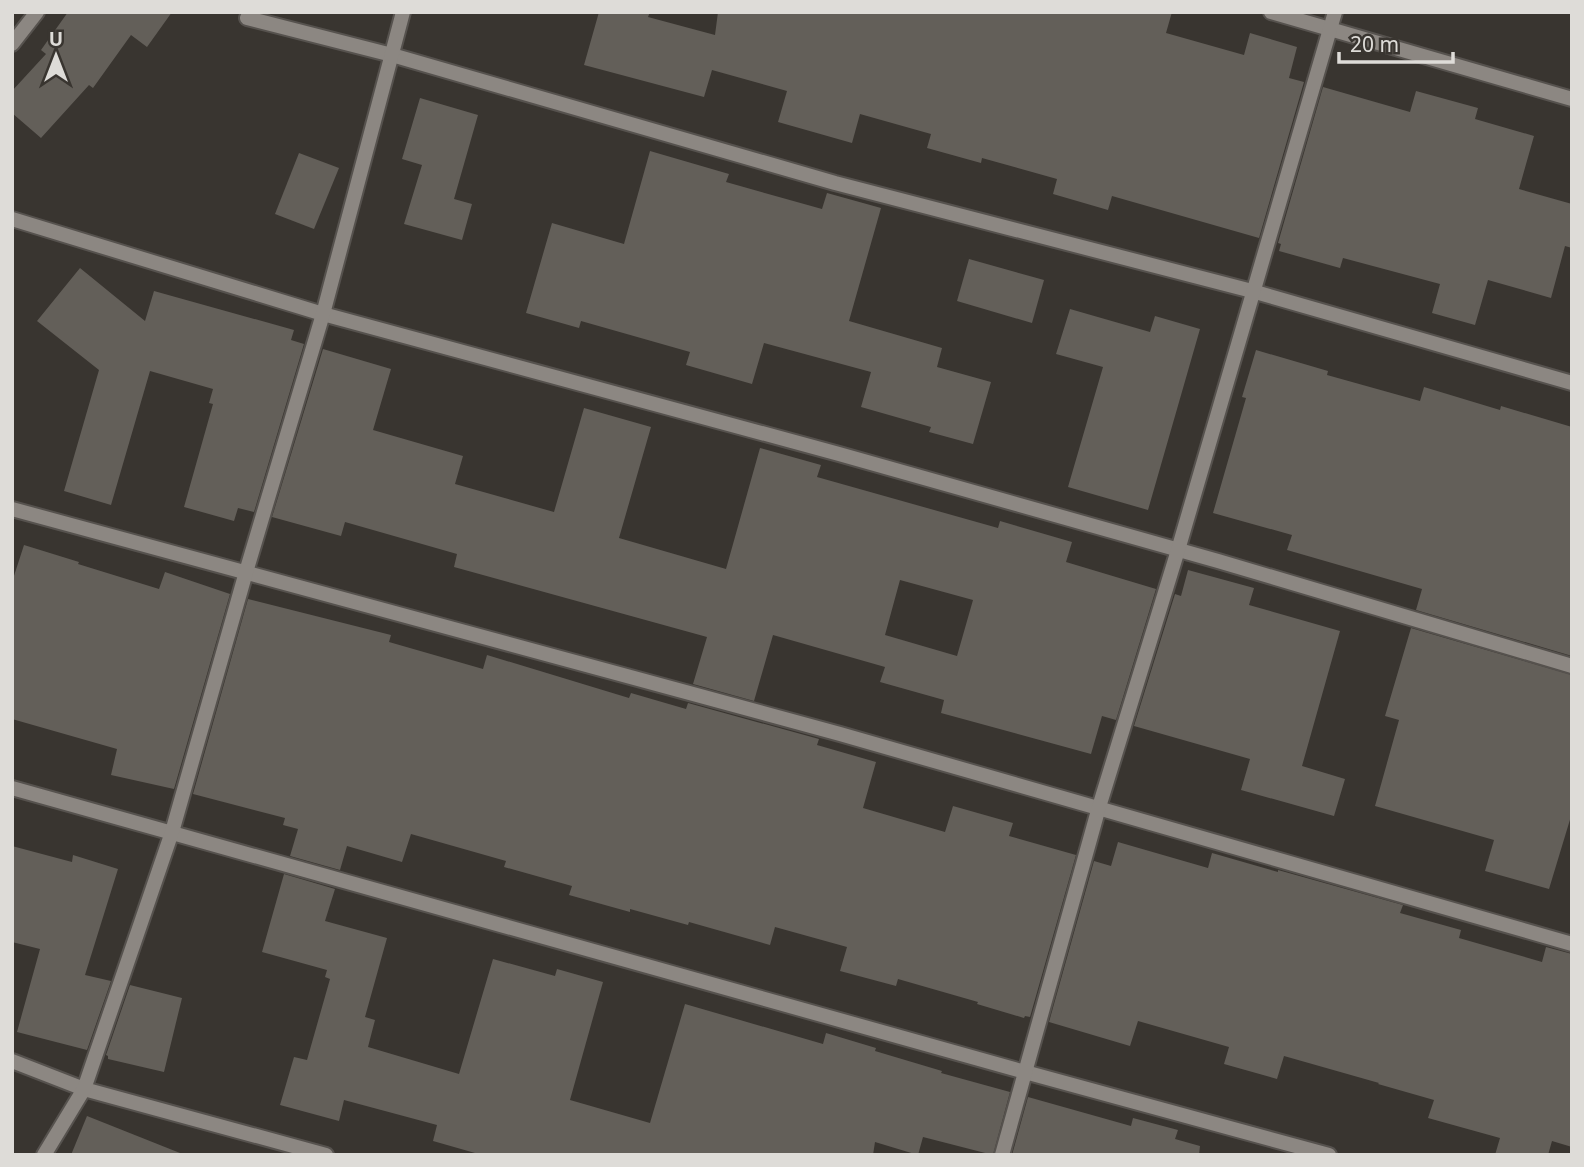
<svg xmlns="http://www.w3.org/2000/svg" width="1584" height="1167" font-family="'Noto Sans',sans-serif">
<rect width="100%" height="100%" fill="#393530"/>
<g fill="#635f59" fill-rule="evenodd">
<polygon points="68,12 172,12 147,47 131,35 93,88 89,85 41,138 12,113 12,91 46,54 41,50"/>
<polygon points="599,12 650,12 648,17 715,35 718,12 1172,12 1166,33 1244,55 1250,33 1297,47 1289,78 1304,82 1259,238 1112,196 1108,210 1053,194 1057,179 982,158 981,163 927,148 931,134 860,114 852,143 778,122 787,91 712,70 704,97 584,65"/>
<polygon points="1323,87 1410,112 1416,91 1478,108 1475,119 1534,136 1519,189 1572,204 1572,248 1565,246 1551,298 1488,280 1475,325 1432,313 1440,284 1343,258 1340,268 1279,251 1281,244 1278,243"/>
<polygon points="420,98 478,115 454,199 472,204 462,240 404,224 422,165 402,159"/>
<polygon points="650,151 729,174 726,182 822,209 827,193 881,208 849,321 942,348 937,367 991,382 973,444 929,432 931,427 861,407 871,372 764,343 752,384 686,365 690,352 581,321 579,328 526,313 552,223 624,244"/>
<polygon points="299,153 339,168 314,229 275,214"/>
<polygon points="969,259 1044,280 1032,323 957,301"/>
<polygon points="80,268 145,321 154,291 294,330 291,340 304,344 254,512 238,508 234,521 184,507 213,404 209,403 213,389 150,371 111,505 64,491 99,370 37,321"/>
<polygon points="1070,309 1150,332 1155,316 1200,329 1148,510 1068,487 1103,367 1056,354"/>
<path d="M323,349L391,369L373,430L463,456L455,484L554,512L584,408L651,427L619,538L726,569L760,448L821,465L817,477L998,528L1000,521L1072,542L1066,562L1156,589L1116,720L1102,716L1091,754L941,713L944,700L880,682L885,667L773,635L754,701L693,684L707,637L454,567L457,554L345,522L341,536L272,517ZM900,580L973,600L957,656L885,635Z"/>
<polygon points="1256,350 1328,371 1327,375 1420,401 1424,387 1500,410 1501,406 1572,427 1572,656 1416,610 1422,589 1287,550 1292,535 1213,513 1246,398 1242,397"/>
<polygon points="24,545 79,562 78,564 159,589 165,572 230,594 174,789 111,775 117,749 12,719 12,582"/>
<polygon points="1188,570 1254,588 1249,605 1340,631 1302,766 1345,779 1334,816 1241,790 1250,759 1134,726 1175,594 1181,596"/>
<polygon points="248,599 391,635 389,642 483,669 487,655 629,698 631,693 686,709 688,703 819,739 817,745 876,762 863,808 945,832 953,806 1013,823 1009,836 1076,855 1030,1017 1025,1016 1024,1018 977,1004 978,1002 898,979 896,986 840,971 847,947 775,927 770,945 689,922 688,925 630,909 630,912 569,895 572,886 504,867 506,861 411,834 402,862 347,846 340,870 290,856 298,829 283,825 285,818 193,794"/>
<polygon points="1411,628 1572,675 1572,813 1549,889 1485,871 1494,840 1375,806 1399,720 1385,716"/>
<polygon points="1118,842 1208,868 1212,853 1278,872 1278,870 1403,905 1400,913 1461,930 1459,938 1542,962 1546,947 1572,954 1572,1147 1552,1141 1548,1155 1495,1155 1500,1138 1428,1118 1434,1100 1378,1084 1379,1083 1284,1056 1277,1079 1224,1064 1229,1047 1138,1021 1130,1046 1049,1022 1094,861 1111,866"/>
<polygon points="12,846 72,862 73,855 118,869 85,975 111,981 87,1050 17,1032 40,949 12,942"/>
<polygon points="284,874 335,889 325,921 387,938 365,1017 375,1020 368,1047 459,1074 493,959 555,976 557,969 603,982 570,1100 650,1123 685,1004 823,1044 826,1033 876,1048 875,1051 942,1071 941,1073 1010,1092 993,1155 923,1137 918,1155 875,1142 873,1155 482,1155 433,1141 437,1125 344,1100 339,1121 280,1105 294,1057 307,1060 330,979 325,977 327,970 262,952"/>
<polygon points="130,985 182,998 164,1072 108,1059 108,1056 106,1055"/>
<polygon points="1028,1097 1131,1126 1133,1118 1178,1130 1175,1139 1200,1146 1199,1155 1012,1155"/>
<polygon points="87,1116 180,1153 180,1155 71,1155"/>
</g>
<g fill="none" stroke-linecap="round" stroke-linejoin="round">
<defs>
<g id="street">
<polyline points="1271,12 1572,99"/>
<polyline points="247,18 392,55 835,183 1252,291 1572,383"/>
<polyline points="12,44 37,12"/>
<polyline points="12,219 323,314 839,454 1218,561 1572,666"/>
<polyline points="12,509 840,734 1572,944"/>
<polyline points="12,788 1025,1072 1329,1155"/>
<polyline points="12,1061 84,1089 326,1155"/>
<polyline points="44,1155 84,1089 172,832 246,572 323,314 403,12"/>
<polyline points="1002,1155 1099,807 1178,550 1335,12"/>
</g>
</defs>
<use href="#street" stroke="#56524e" stroke-width="18"/>
<use href="#street" stroke="#8c8782" stroke-width="14"/>
</g>
<rect width="1584" height="1167" fill="none" stroke="#dedcd8" stroke-width="28"/>
<g transform="translate(56 56)" stroke="#393530" stroke-width="5" paint-order="stroke">
<path d="M0-5L12 26L0 18L-12 26Z" fill="#dedcd8"/>
<text y="-10" font-size="19" font-weight="bold" text-anchor="middle" fill="#dedcd8">U</text>
</g>
<path d="M1339 52v10h114v-10" fill="none" stroke="#dedcd8" stroke-width="3.5"/>
<text x="1350" y="52" font-size="21" fill="#dedcd8" stroke="#393530" stroke-width="5" paint-order="stroke">20 m</text>
</svg>
